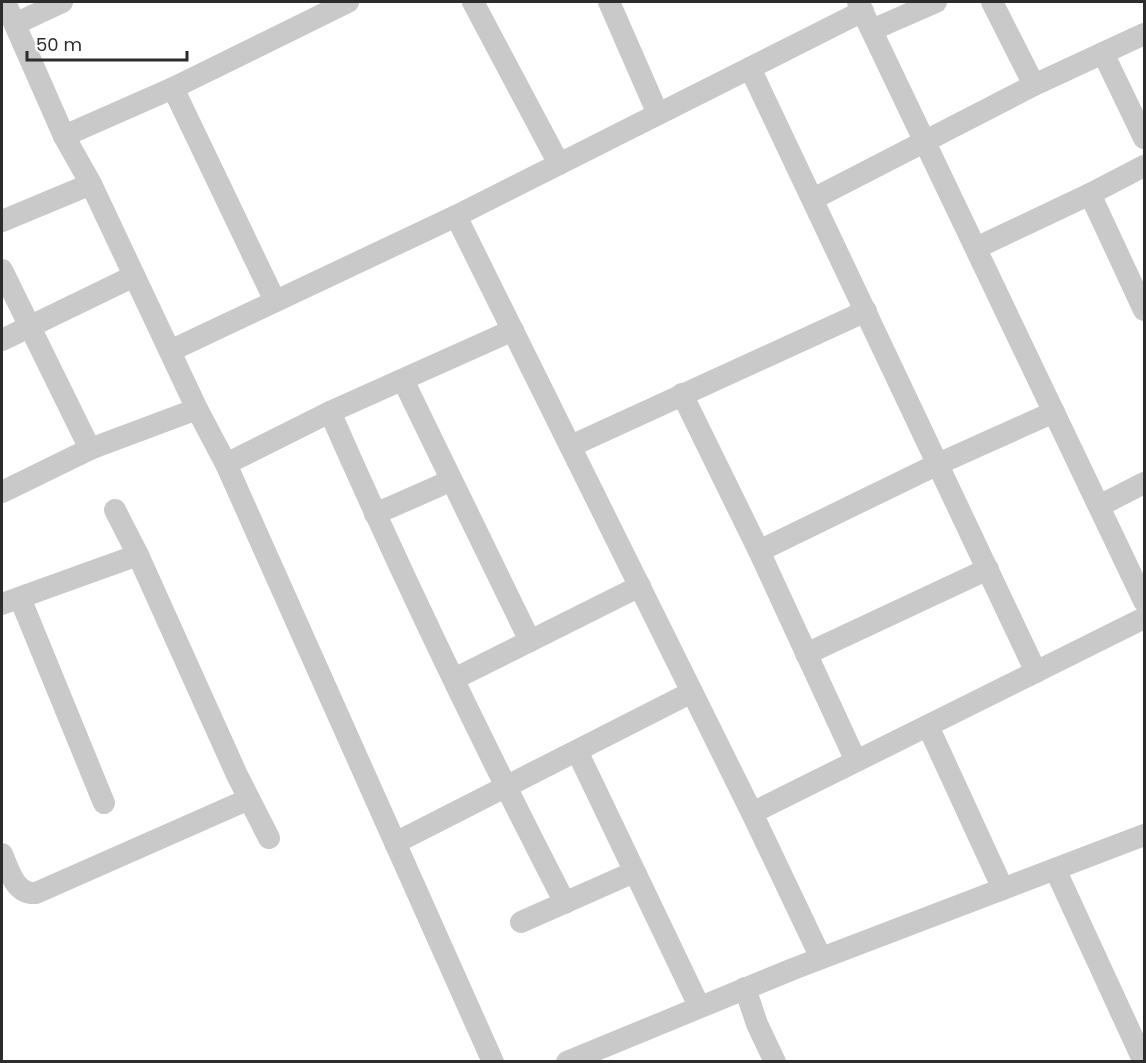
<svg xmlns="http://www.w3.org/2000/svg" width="1146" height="1063" font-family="Poppins,sans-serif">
<rect width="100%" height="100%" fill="#fff"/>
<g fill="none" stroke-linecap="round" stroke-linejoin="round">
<g stroke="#c9c9c9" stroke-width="22">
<polyline points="5,2 64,136 91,184 197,409 226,464 493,1062"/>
<polyline points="473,2 559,164"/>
<polyline points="609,2 658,114"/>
<polyline points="858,2 1144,601"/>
<polyline points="992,2 1034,85"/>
<polyline points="15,24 62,2"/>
<polyline points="872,30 936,2"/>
<polyline points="1103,53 1144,138"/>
<polyline points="750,68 1036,672"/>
<polyline points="173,88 275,301"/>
<polyline points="64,136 173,88 348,2"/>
<polyline points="1090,194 1144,166"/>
<polyline points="813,199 1034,85 1144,34"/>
<polyline points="456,216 752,813 821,958"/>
<polyline points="2,221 91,184"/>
<polyline points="976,248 1090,194 1144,310"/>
<polyline points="2,270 90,449"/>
<polyline points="2,340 134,276"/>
<polyline points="170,351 456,216 863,11"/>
<polyline points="403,380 530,641"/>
<polyline points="682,394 759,551 856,761"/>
<path d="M330,412C403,578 482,742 565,903"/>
<polyline points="571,446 866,311"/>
<polyline points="226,464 330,412 513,330"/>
<polyline points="2,492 90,449 197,409"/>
<polyline points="1099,506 1144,483"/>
<polyline points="375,514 450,481"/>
<polyline points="759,551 938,464 1054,412"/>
<polyline points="138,555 237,775 269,838"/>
<polyline points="20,598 104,803"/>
<polyline points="2,604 138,555 115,510"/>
<polyline points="806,654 988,569"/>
<polyline points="454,679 640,586"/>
<polyline points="928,726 1003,889"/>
<polyline points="577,751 699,1006"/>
<polyline points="752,813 1144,618"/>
<polyline points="395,843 692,692"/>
<path d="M2,854C9,870 15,895 36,893L249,799"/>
<polyline points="1055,869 1144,1062"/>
<polyline points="521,922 634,872"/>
<polyline points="745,988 757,1024 775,1062"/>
<polyline points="567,1062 793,969 1144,835"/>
</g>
</g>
<rect width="1146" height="1063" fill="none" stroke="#2c2c2c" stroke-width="6"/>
<path d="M27 51v9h160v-9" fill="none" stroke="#2c2c2c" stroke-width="3"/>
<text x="36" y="51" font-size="18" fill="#2c2c2c" stroke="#ffffff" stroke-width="4.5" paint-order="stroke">50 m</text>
</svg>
